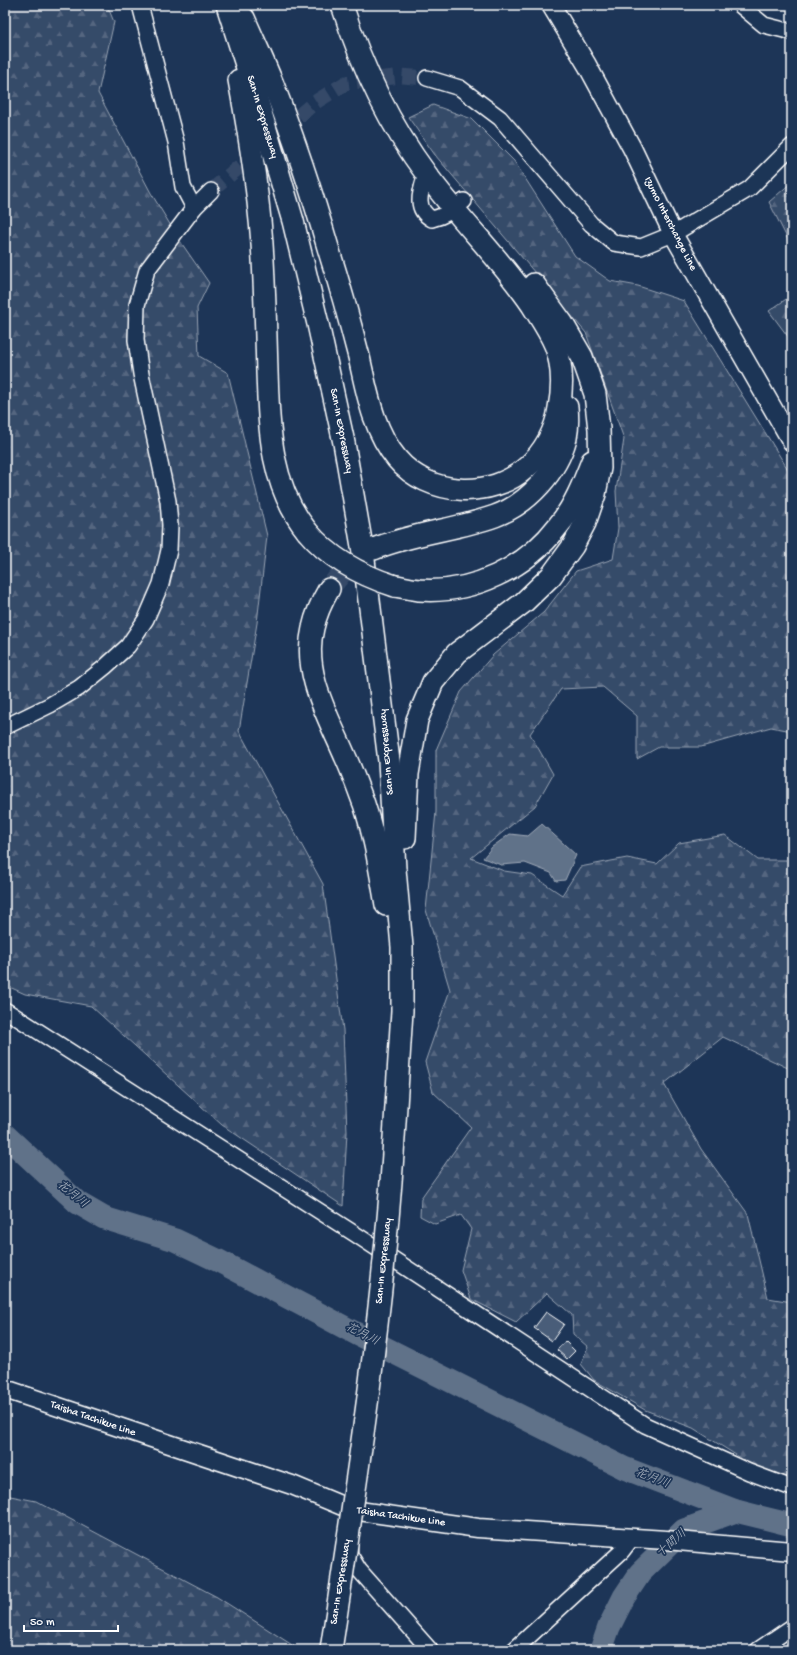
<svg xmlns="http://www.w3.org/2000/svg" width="797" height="1655" font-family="'Gochi Hand','Klee One',sans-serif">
<defs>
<pattern id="forest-firs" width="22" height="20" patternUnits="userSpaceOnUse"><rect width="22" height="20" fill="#364b69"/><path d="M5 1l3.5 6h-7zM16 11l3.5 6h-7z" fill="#546680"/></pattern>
</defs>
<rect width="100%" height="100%" fill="#1d3557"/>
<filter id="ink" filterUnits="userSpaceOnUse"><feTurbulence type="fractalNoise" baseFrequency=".025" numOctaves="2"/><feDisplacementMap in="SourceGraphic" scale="8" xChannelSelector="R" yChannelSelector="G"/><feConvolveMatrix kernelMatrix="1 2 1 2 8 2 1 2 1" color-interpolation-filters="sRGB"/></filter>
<g filter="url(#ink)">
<g fill="url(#forest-firs)" stroke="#9aa5b4">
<polygon points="5,5 107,5 114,22 98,93 151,193 180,241 209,283 197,308 199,356 228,373 267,536 257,623 239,731 323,884 343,1030 347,1132 343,1206 222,1125 91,1006 25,994 5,985"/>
<polygon points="433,105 472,119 514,161 575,256 610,281 638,286 684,301 792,476 792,731 771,727 701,747 659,747 637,759 637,716 603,687 561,689 530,734 553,774 535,806 471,858 504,871 532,875 562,895 580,867 627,858 657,864 679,843 725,835 758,860 792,860 792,1070 723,1037 664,1084 701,1149 748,1214 768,1298 792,1302 792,1479 755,1467 693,1428 645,1410 594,1380 581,1364 588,1347 573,1334 572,1315 547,1293 516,1322 471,1299 461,1270 471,1229 461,1215 435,1224 420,1216 421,1198 471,1127 433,1092 425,1062 450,990 426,910 436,812 436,750 461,692 493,655 544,612 576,571 613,559 618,528 616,491 624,439 586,333 435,155 408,117"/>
<polygon points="792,182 792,248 769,202"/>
<polygon points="792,295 792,342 769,311"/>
<polygon points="5,1495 36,1501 217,1597 300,1650 5,1650"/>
</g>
<polygon fill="#617289" stroke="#a0aab8" points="542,824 576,855 565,880 556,881 551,873 525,863 501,865 483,858 492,847 510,834 528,836"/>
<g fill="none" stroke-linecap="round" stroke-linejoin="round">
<g stroke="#617289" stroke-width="23">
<polyline points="5,1135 78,1203 104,1218 175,1240 219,1261 359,1335 624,1468 736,1511 792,1525"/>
<polyline points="601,1650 609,1627 624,1597 640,1573 684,1530 736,1511"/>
</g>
</g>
<g fill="#4a5d79" stroke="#fff">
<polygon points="546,1312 564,1324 552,1341 534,1328"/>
<polygon points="565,1341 575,1351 567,1359 557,1350"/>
</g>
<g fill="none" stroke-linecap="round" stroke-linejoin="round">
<polyline stroke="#344968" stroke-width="15" stroke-dasharray="15 8" stroke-linecap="butt" points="211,191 314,103 346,83 401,76 427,78"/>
<polyline stroke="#344968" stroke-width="21" stroke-dasharray="21 10" stroke-linecap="butt" points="329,589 341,574 363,556"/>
<defs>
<g id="minor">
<polyline points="140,5 176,142 183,187 194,208"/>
<polyline points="740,5 764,25 792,32"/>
<polyline points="427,78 460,88 500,118 591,224 614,243 641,247 673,234 749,189 792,146"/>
<path d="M426,174C421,190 413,209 432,219C445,216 454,210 464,201"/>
<polyline points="5,727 50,705 79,688 105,667 128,646 146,619 161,584 169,550 170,525 168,501 141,374 136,340 137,305 147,270 194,208 211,191"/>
<polyline points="5,1010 355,1234 645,1425 749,1472 792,1488"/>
<polyline points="349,1543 350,1555 359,1570 430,1650"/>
<polyline points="514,1650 622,1551 632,1538"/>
<polyline points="758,1650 792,1627"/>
</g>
<g id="major">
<polyline points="551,5 587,65 632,148 673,234 792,442"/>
<polyline points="5,1389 292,1485 352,1510 478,1528 666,1540 792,1551"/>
</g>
<g id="highway">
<polyline points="227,5 256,96 293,221 318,324 344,443 363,552 389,761 395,869 402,947 402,1011 393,1154"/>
<path d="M244,18C254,41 265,64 274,87C295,141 313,196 329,251C340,286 350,322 359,357C367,392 373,430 397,459C428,496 491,500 527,467C544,452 556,430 559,408C563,387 563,366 555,345C549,331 540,318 532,305C501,259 460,220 427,175C389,124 361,65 342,5"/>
<path d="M239,80C250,139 260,199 263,260C265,297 266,335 267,372C269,428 270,485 307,531"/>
<path d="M374,549C413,533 455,530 495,516C528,504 557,472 566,438C568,428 568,417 567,407"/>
<path d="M395,586C403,587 411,589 419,590C473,594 526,568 558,526C574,507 583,484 592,461"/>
<path d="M329,589C322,601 316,614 313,628C302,673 328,716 345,756C352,771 358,788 364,804C375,837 380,871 386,905"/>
<polyline points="405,838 408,774 417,720 433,682 457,653 523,603 551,576 573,546 585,523 595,494 600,468 599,429 595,394 582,357 563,324 534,284"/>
</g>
</defs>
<use href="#minor" stroke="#fff" stroke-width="18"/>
<use href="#major" stroke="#fff" stroke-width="21"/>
<use href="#highway" stroke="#fff" stroke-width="24"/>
<use href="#minor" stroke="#1d3557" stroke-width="15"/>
<use href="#major" stroke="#1d3557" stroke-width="18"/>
<use href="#highway" stroke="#1d3557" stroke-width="21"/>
<defs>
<g id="highway-bridge">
<path d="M307,531C330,559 360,575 395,586"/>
<path d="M331,1650C356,1485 382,1320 393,1154"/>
</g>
</defs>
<use href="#highway-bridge" stroke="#fff" stroke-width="24" stroke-linecap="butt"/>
<use href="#highway-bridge" stroke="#1d3557" stroke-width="21"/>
</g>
</g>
<g text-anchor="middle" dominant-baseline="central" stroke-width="3.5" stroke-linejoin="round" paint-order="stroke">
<g font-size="11" fill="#fff" stroke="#1d3557">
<text transform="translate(262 117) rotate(73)">San-In Expressway</text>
<text transform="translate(670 224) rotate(63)">Izumo Interchange Line</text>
<text transform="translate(341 431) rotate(79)">San-In Expressway</text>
<text transform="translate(387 752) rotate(-95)">San-In Expressway</text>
<text transform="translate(384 1261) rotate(-84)">San-In Expressway</text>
<text transform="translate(93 1419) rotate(19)">Taisha Tachikue Line</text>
<text transform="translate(401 1517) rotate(8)">Taisha Tachikue Line</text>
<text transform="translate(341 1582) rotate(-81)">San-In Expressway</text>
</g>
<g font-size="12" font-style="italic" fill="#b8c0ca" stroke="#1d3557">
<text transform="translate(72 1195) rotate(39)">花月川</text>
<text transform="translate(362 1335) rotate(27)">花月川</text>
<text transform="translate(652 1479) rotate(21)">花月川</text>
<text transform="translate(672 1544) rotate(-41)">十間川</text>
</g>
</g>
<rect width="797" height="1655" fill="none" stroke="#1d3557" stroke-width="20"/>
<rect x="10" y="10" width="777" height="1635" fill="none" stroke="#fff" stroke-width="1.5" filter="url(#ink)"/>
<path d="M24 1625v6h94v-6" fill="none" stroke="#ffffff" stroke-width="2"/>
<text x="30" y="1625" font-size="12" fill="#ffffff" stroke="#1d3557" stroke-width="3" paint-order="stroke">50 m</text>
</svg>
